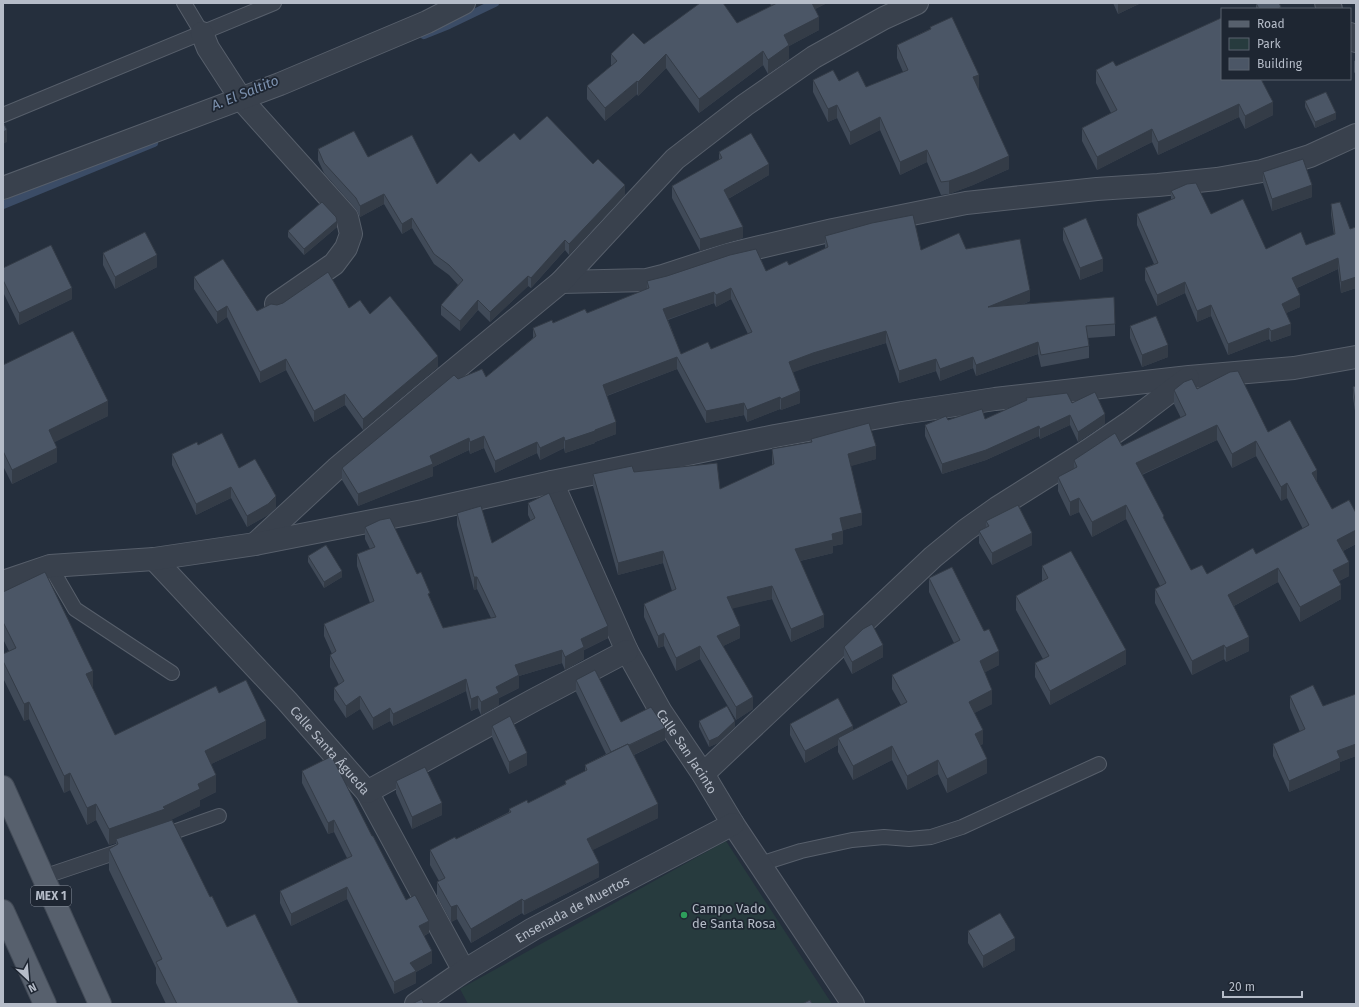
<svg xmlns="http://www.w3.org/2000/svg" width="1359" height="1007" font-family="'Fira Sans',sans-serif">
<rect width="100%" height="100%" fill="#252f3d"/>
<polygon fill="#273b3e" points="726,841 832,1004 468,1004 460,989"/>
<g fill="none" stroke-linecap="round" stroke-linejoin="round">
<g stroke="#3b4c66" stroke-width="8">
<polyline points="424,35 449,25 495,3"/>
<polyline points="3,205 154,143"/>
</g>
<defs>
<g id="lane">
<polyline points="184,3 202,33"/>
<polyline points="3,115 274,3"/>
<polyline points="50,566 75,609 172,673"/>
<polyline points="159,837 219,816"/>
<polyline points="760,864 801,851 852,840 884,837 909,839 931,837 962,827 1099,764"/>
<polyline points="43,877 126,849"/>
</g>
<g id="street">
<polyline points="1326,3 1331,9"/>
<polyline points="202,33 208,48 241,99 347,217 351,234 346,248 334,264 276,304"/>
<polyline points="1350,34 1356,41"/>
<polyline points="3,188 280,84 427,22 464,3"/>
<polyline points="561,282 647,280 663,276 727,255 760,247 833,230 966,203 1097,189 1158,185 1217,179 1262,171 1310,156 1356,135"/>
<path id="s1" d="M552,482L627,651L661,712L703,774L733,824L853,1004"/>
<polyline points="255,544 336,469 424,395 561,282 675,159 745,105 814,57 884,18 917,3"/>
<path id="s2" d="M154,559L287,701L367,792L464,971"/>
<polyline points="3,582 50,566 154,559 255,544 423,511 552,482 775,436 902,413 995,399 1189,377 1294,368 1356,357"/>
<polyline points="703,774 933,557 966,530 997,508 1089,450 1130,422 1188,378"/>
<polyline points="367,792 534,700 627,651"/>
<path id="s3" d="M416,1004L464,971L533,929L733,824"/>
</g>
<g id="primary">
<polyline points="3,787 100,1004"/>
<polyline points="3,911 45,1004"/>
</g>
</defs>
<use href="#lane" stroke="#575f6b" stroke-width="16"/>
<use href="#street" stroke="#575f6b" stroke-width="24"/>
<use href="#primary" stroke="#424a56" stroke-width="24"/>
<use href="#lane" stroke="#39414d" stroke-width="14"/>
<use href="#street" stroke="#39414d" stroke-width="22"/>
<use href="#primary" stroke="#57606d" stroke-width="22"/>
</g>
<g fill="#404a58" fill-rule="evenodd">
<polygon points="770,3 827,3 815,9 819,30 789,46 789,59 768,74 763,65 699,113 666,68 638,96 637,94 605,121 587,99 587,86 611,66 611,54 644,44 737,23 771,6"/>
<polygon points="1113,3 1141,3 1118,14"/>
<polygon points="1256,3 1281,9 1256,9"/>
<polygon points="930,27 979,88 978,88 1009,169 973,185 949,194 941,195 927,162 900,175 880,130 850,145 837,118 828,122 813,92 813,80 839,81 866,87 903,72 897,58 897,45 930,29"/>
<polygon points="1356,60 1356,75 1354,72 1354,61"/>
<polygon points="1116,66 1273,115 1245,129 1239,117 1158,155 1152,142 1097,170 1082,141 1082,128 1111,113 1096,83 1096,70"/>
<polygon points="1305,101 1336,119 1315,128 1305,107"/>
<polygon points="520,140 593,164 625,195 569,255 565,250 531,288 528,286 490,322 478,310 460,331 441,315 441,305 458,285 449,275 434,264 412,228 402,234 384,204 360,217 356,209 324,173 318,160 318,149 368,157 437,184"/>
<polygon points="719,152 769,175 728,199 743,238 700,251 672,198 672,186 719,160"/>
<polygon points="1263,172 1312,197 1272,211 1263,183"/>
<polygon points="1171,191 1211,214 1266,249 1306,245 1334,235 1331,215 1331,204 1350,229 1356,227 1356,288 1341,293 1338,269 1297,288 1300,307 1286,313 1291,335 1271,342 1269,339 1228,355 1211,316 1197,322 1185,293 1157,306 1145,280 1145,268 1154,264 1137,225 1137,214 1171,200"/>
<polygon points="337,227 304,255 288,237 288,231"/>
<polygon points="1063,228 1103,271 1080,280 1063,240"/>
<path d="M825,236L921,250L966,249L1030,301L1022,305L1115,324V336L1088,338L1089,346V358L1041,367L1038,354L976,376L973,368L940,381L936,371L899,383L886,343L813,365L793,372L800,403L781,410L780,409L747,422L744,415L706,423L677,369L607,396L616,434L595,442V443L565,453L564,448L540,460L537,453L495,473L484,448L470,454L469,450L433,467V476L358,506L342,480V468L458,379L486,377L533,338V328L587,313L647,289V281L766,271L789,265L825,249ZM731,299L748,334L711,349L681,354L668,320L714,303L716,307Z"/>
<polygon points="103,253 157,267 115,289 103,265"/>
<polygon points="3,268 72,299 19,325 3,292"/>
<polygon points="194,277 257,311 277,305 349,308 370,314 438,367 363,430 345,405 314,422 286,370 260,383 227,317 217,324 194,289"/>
<polygon points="1130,326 1168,357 1142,367 1130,338"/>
<polygon points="3,365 108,416 54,442 57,462 12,484 3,466"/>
<polygon points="1356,386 1356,418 1353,397 1353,387"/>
<path d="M1197,389L1268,432L1317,482L1332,509L1356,513V544L1343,551L1349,576L1339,581L1341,599L1300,622L1278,582L1234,606L1249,651L1226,662L1224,659L1192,675L1155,603V589L1160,586L1126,519L1092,537L1079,512L1070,516L1058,491V477L1074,469V460L1122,446L1181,418L1174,404V390ZM1217,440L1232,468L1256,456L1281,501L1287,498L1303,529L1256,554L1207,574L1191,570L1164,520L1142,475Z"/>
<polygon points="1026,398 1072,403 1105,424 1078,442 1070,425 1040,439 1039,436 986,460 942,474 925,436 925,425 948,420 985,419 1026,400"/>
<polygon points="811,439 876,459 850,466 862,525 843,530 843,544 833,546 833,553 800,561 824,627 791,642 772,599 732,608 740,638 723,646 753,709 736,720 700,659 676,671 664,646 658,648 644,617 644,604 672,591 663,563 618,575 593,486 593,474 634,472 720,489 772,465 772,449 811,442"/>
<polygon points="198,445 239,468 276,507 268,515 247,527 231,498 196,515 172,465 172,454"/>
<polygon points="528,503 608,638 584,650 584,659 565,670 562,663 519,676 519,688 499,698 499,705 481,715 478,708 471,711 466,691 393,726 390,721 373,730 360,709 346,718 334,700 334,688 339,685 330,667 330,655 332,654 324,636 324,624 370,603 357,566 357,554 370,549 365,539 365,527 417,574 430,598 443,628 491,618 477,589 474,590 457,525 457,513 492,543 531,521 528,515"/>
<polygon points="986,521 1032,545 992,565 979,543 979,531 986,527"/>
<polygon points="308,556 342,577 324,588 308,562"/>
<polygon points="1042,566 1126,664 1050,705 1035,677 1035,663 1043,659 1016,610 1016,596 1042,581"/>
<polygon points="929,578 999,665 985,672 992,704 974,713 983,744 980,745 987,773 947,793 938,774 907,790 892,760 853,780 838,752 838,745 805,763 790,735 790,724 853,731 901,705 892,689 892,675 954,643 929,592"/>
<polygon points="3,592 93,688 92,688 115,735 219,693 266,738 211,764 216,792 200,800 200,806 166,822 227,927 299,1004 166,1004 156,983 156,968 109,870 109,849 116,845 116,843 109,845 96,820 87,825 70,790 64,793 29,719 24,721 3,678 3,654 9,651 3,639"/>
<polygon points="844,647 883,657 852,674 844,659"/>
<polygon points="576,680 621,722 665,740 634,755 658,818 592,850 599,877 524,915 522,913 471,943 457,919 451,922 437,896 437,882 439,881 430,865 430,850 456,839 509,812 509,809 528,803 565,784 565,781 585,772 585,765 606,754 576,692"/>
<polygon points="1356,694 1356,756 1340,762 1340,770 1289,792 1273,756 1273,744 1300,732 1290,708 1290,696 1323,706"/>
<polygon points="699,721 735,727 718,743 709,747 699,727"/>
<polygon points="492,726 527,765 509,774 492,737"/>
<polygon points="302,771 372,836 406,900 429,933 424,936 432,963 416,972 416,983 394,994 347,899 291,926 280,903 280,891 347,858 334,832 328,834 302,783"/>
<polygon points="396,781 442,815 412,829 396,793"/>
<polygon points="968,931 1015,950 983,968 968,943"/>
</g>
<g fill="#343c47">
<polygon points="809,3 827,3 809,12"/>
<polygon points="1118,3 1141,3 1118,14"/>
<polygon points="819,17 819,30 789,46 789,59 768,74 768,60 784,35"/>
<polygon points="763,51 763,65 699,113 699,99"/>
<polygon points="666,54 666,68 638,96 638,82"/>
<polygon points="979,75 979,88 973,90 973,77"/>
<polygon points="637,81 637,94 605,121 605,108"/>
<polygon points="1273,102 1273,115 1245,129 1245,116"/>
<polygon points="1239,104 1239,117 1158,155 1158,142"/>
<polygon points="837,105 837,118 828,122 828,109"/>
<polygon points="1336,113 1336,119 1315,128 1315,122"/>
<polygon points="880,117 880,130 850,145 850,132"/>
<polygon points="1152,129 1152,142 1097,170 1097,157"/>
<polygon points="7,130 7,142 3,144 3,132"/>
<polygon points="927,150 927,162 900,175 900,162"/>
<polygon points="1009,156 1009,169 973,185 949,194 949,181"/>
<polygon points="769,164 769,175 724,201 724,190"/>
<polygon points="625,185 625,195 569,255 569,244"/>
<polygon points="1312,185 1312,197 1272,211 1272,199"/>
<polygon points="384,194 384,204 360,217 360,206"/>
<polygon points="412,218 412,228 402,234 402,224"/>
<polygon points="337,221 337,227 304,255 304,249"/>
<polygon points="743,227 743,238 700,251 700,239"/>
<polygon points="565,240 565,250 531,288 531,278"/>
<polygon points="157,255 157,267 115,289 115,277"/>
<polygon points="1338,258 1338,269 1292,290 1292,278"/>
<polygon points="1103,259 1103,271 1080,280 1080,268"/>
<polygon points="528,276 528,286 490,322 490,312"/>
<polygon points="1356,277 1356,288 1341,293 1341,282"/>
<polygon points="1185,282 1185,293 1157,306 1157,295"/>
<polygon points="72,288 72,299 19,325 19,313"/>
<polygon points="731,288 731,299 716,307 716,295"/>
<polygon points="1030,290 1030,301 988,319 988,307"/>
<polygon points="714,292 714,303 663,321 663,309"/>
<polygon points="1300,295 1300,307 1282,315 1282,304"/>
<polygon points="478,300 478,310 460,331 460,321"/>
<polygon points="1211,305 1211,316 1197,322 1197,311"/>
<polygon points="227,306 227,317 217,324 217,312"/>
<polygon points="1291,324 1291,335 1271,342 1271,331"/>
<polygon points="1269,328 1269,339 1228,355 1228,344"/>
<polygon points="886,331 886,343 813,365 789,374 789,362 813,353"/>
<polygon points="1038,342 1038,354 976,376 976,365"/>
<polygon points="1168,345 1168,357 1142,367 1142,355"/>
<polygon points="438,356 438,367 363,430 363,419"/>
<polygon points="677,357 677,369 603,397 603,385"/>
<polygon points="973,357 973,368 940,381 940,369"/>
<polygon points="286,359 286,370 260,383 260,372"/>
<polygon points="936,359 936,371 899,383 899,371"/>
<polygon points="800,391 800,403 781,410 781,399"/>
<polygon points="345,394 345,405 314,422 314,411"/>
<polygon points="780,397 780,409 747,422 747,410"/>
<polygon points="108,401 108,416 49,445 49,430"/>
<polygon points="744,403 744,415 706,423 706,411"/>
<polygon points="1105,414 1105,424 1078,442 1078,432"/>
<polygon points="1070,415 1070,425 1040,439 1040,429"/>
<polygon points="616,422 616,434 595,442 595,443 565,453 565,441"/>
<polygon points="1217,425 1217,440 1136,477 1136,463"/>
<polygon points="1039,426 1039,436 986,460 942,474 942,464"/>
<polygon points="484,436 484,448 470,454 470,442"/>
<polygon points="564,437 564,448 540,460 540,448"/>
<polygon points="469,438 469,450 433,467 433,476 358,506 358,494 430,456"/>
<polygon points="1256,441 1256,456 1232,468 1232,454"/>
<polygon points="537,442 537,453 495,473 495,461"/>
<polygon points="876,446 876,459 848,467 848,454"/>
<polygon points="57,448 57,462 12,484 12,470"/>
<polygon points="1317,470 1317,485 1312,473"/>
<polygon points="1287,483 1287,498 1281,501 1281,487"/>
<polygon points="231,487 231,498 196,515 196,504"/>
<polygon points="276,496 276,507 268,515 247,527 247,516"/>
<polygon points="1079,498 1079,512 1070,516 1070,502"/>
<polygon points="1126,505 1126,519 1092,537 1092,522"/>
<polygon points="862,513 862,525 840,531 840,518"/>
<polygon points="1356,530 1356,544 1337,554 1337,540"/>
<polygon points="843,531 843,544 833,546 833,553 795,562 795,549 832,534"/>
<polygon points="1032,533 1032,545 992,565 992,553"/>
<polygon points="663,551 663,563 618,575 618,563"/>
<polygon points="1349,562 1349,576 1333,584 1333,570"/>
<polygon points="1278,568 1278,582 1228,609 1228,595"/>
<polygon points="342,571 342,577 324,588 324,582"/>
<polygon points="474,577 477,577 477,589 474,590"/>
<polygon points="1341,585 1341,599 1300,622 1300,607"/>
<polygon points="772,586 772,599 727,610 727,597"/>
<polygon points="824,615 824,627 791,642 791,629"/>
<polygon points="608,626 608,638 584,650 584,659 565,670 565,657 581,639"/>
<polygon points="740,626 740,638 717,649 717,636"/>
<polygon points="664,633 664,646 658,648 658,636"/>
<polygon points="1249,637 1249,651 1226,662 1226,648"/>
<polygon points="883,645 883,657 852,674 852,662"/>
<polygon points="1224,645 1224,659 1192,675 1192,661"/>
<polygon points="700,646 700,659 676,671 676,658"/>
<polygon points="562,650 562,663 519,676 519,688 499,698 499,705 481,715 481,702 496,687 515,665"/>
<polygon points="1126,650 1126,664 1050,705 1050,691"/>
<polygon points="999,651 999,665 980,675 980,661"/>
<polygon points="93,671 93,688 86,691 86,674"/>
<polygon points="466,679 466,691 393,726 393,714"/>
<polygon points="992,690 992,704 969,716 969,702"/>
<polygon points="360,696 360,709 346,718 346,706"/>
<polygon points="478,696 478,708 471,711 471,699"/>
<polygon points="753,697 753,709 736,720 736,707"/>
<polygon points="29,702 29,719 24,721 24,704"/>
<polygon points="390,708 390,721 373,730 373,718"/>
<polygon points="266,721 266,738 205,767 205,751"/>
<polygon points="735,721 735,727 718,743 709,747 709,741"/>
<polygon points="853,726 853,738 838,738 838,745 805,763 805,751"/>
<polygon points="665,728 665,740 612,765 612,754"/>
<polygon points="983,730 983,744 975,748 975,734"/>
<polygon points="1356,744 1356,756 1340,762 1340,770 1289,792 1289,781 1337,751"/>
<polygon points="892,746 892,760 853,780 853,766"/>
<polygon points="527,753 527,765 509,774 509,762"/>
<polygon points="987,759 987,773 947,793 947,779"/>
<polygon points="938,760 938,774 907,790 907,776"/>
<polygon points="70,773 70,790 64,793 64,776"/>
<polygon points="216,775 216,792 200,800 200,806 165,823 116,839 116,843 109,845 109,829 163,807 198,784"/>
<polygon points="442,803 442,815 412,829 412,817"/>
<polygon points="96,804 96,820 87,825 87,808"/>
<polygon points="658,804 658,818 587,853 587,839"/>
<polygon points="334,820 334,832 328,834 328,823"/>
<polygon points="599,863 599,877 524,915 524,901"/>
<polygon points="347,887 347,899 291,926 291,914"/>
<polygon points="522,899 522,913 471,943 471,929"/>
<polygon points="457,905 457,919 451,922 451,907"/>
<polygon points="429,921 429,933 419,938 419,926"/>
<polygon points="1015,938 1015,950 983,968 983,956"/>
<polygon points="432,951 432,963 416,972 416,983 394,994 394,982 410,963"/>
</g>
<g fill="#4b5666" stroke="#343c47" fill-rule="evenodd">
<polygon points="700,3 723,3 737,23 777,3 812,3 819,17 784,35 789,45 768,60 763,51 699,99 666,54 638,82 637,81 605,108 587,86 617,61 611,54 633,33 644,44"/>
<polygon points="1256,3 1279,3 1281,7 1278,9 1259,9"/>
<polygon points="952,17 979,75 973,77 1009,156 973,172 949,181 941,182 927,150 900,162 880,117 850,132 837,105 828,109 813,80 833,70 839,81 858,71 866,87 908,70 897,45 931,29 930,27"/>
<polygon points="1221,18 1222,20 1222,79 1261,79 1273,102 1245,116 1239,104 1158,142 1152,129 1097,157 1082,128 1117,110 1096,70 1113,61 1116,66"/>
<polygon points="1326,92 1336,113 1315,122 1305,101"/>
<polygon points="547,116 593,164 598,159 625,185 569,244 565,240 531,278 528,276 490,312 478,300 460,321 441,305 463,280 449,265 434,254 412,218 402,224 384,194 360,206 356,198 324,163 318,149 354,131 368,157 412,135 437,184 471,153 479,162 514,133 520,140"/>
<polygon points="3,122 7,130 3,132"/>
<polygon points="751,133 769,164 724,190 743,227 700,239 672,186 722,158 719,152"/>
<polygon points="1303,159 1312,185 1272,199 1263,172"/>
<polygon points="1196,183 1211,214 1243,199 1266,249 1301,232 1306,245 1335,234 1331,204 1340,202 1350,229 1356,227 1356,277 1341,282 1338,258 1292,278 1300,295 1282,304 1291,324 1271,331 1269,328 1228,344 1211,305 1197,311 1185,282 1157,295 1145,268 1158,263 1137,214 1175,198 1171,191 1187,184"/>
<polygon points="322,202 336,217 337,221 304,249 288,231"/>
<path d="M913,215L921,250L959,233L966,249L1020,239L1030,290L988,307L1114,297L1115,324L1086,326L1089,346L1041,355L1038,342L976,365L973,357L940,369L936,359L899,371L886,331L813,353L789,362L800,391L781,399L780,397L747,410L744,403L706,411L677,357L603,385L616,422L595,430V431L565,441L564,437L540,448L537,442L495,461L484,436L470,442L469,438L430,456L433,464L358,494L342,468L454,375L458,379L482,369L486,377L536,336L533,328L552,320L553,323L585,309L587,313L649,288L647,281L667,276L730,255L756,249L766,271L787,261L789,265L828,247L825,236L872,223ZM731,288L752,332L711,349L708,342L681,354L663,309L714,292L716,295Z"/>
<polygon points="1086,218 1103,259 1080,268 1063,228"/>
<polygon points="145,232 157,255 115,277 103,253"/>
<polygon points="51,245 72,288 19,313 3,280 3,268"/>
<polygon points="223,259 257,311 271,304 277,305 283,303 328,272 349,308 360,300 370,314 390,296 438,356 363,419 345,394 314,411 286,359 260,372 227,306 217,312 194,277"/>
<polygon points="1156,316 1168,345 1142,355 1130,326"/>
<polygon points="73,331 108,401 49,430 57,448 12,470 3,451 3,365"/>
<path d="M1238,371L1268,432L1290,420L1317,470L1312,473L1332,509L1349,500L1356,513V530L1337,540L1349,562L1333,570L1341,585L1300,607L1278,568L1228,595L1249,637L1226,648L1224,645L1192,661L1155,589L1166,583L1126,505L1092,522L1079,498L1070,502L1058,477L1077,467L1074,460L1115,433L1122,446L1186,415L1174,390L1184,382L1192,379L1197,389L1230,372ZM1217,425L1232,454L1256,441L1281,487L1287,483L1309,525L1256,554L1253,548L1207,574L1202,565L1191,570L1163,517L1164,516L1136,463Z"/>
<polygon points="1356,386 1356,408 1353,387"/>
<polygon points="1095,392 1105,414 1078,432 1070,415 1040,429 1039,426 986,450 942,464 925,425 946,416 948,420 982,409 985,419 1027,400 1026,398 1067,393 1072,403"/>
<polygon points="869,423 876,446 848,454 862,513 840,518 843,531 832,534 833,540 795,549 824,615 791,629 772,586 727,597 740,626 717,636 753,697 736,707 700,646 676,658 664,633 658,636 644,604 676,589 663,551 618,563 593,474 632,466 634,472 717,463 720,489 774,464 772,449 812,442 811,439"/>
<polygon points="222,433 239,468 255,459 276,496 268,504 247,516 231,487 196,504 172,454 197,442 198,445"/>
<polygon points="549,493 608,626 581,639 584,647 565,657 562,650 515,665 519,675 496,687 499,693 481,702 478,696 471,699 466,679 393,714 390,708 373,718 360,696 346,706 334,688 344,681 330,655 336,651 324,624 374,601 357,554 375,547 365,527 380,520 390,518 417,574 421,572 430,593 428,594 443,628 496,617 477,577 474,577 457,513 481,506 492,543 535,518 528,503"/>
<polygon points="1018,505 1032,533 992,553 979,531 989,526 986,521"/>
<polygon points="326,545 342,571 324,582 308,556"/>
<polygon points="1071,551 1126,650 1050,691 1035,663 1049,656 1016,596 1048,578 1042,566"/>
<polygon points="952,567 984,631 989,629 999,651 980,661 992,690 969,702 983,730 975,734 987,759 947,779 938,760 907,776 892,746 853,766 838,738 907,702 892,675 960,640 929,578"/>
<polygon points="45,572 93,671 86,674 115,735 216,686 219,693 246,680 266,721 205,751 216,775 198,784 200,789 163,807 165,809 109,829 96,804 87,808 70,773 64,776 29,702 24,704 3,661 3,654 16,648 3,622 3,592"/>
<polygon points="872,624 883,645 852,662 844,647 863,629"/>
<polygon points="595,670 621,722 651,707 665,728 629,745 628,744 611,752 576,680"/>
<polygon points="1313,685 1323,706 1356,694 1356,744 1337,751 1340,758 1289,781 1273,744 1305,729 1290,696"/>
<polygon points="838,698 853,726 805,751 790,724"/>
<polygon points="727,706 735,721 718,737 709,741 699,721"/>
<polygon points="510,716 527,753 509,762 492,726"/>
<polygon points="628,744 658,804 587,839 599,863 524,901 522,899 471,929 457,905 451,907 437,882 445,878 430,850 455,837 456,839 511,812 509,809 527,800 528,803 566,784 565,781 587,770 585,765"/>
<polygon points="330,757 334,761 372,836 373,836 406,900 415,895 429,921 419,926 432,951 410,963 416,971 394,982 347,887 291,914 280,891 352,856 334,820 328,823 302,771"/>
<polygon points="425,767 442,803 412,817 396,781"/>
<polygon points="172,820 210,897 212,896 227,927 255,914 299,1004 177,1004 156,962 162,959 109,849 118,844 116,839"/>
<polygon points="1000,913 1015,938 983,956 968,931"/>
<polygon points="422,999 424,1004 412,1004"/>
<polygon points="810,1000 812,1004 802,1004"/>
</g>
<circle fill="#2e9e5b" stroke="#1e2632" stroke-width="1.5" cx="684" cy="915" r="4"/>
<g text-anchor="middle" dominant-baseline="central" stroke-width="3.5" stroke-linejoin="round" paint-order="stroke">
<rect fill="#1e2632" stroke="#888f9b" stroke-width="1" x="31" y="886" width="40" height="20" rx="3"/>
<g font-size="12" font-weight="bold" fill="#b5bcc8">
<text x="51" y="896">MEX 1</text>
</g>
<g font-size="13" fill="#b5bcc8" stroke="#1e2632">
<text stroke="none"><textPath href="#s2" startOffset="260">Calle Santa Águeda</textPath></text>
<text stroke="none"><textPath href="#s1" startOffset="302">Calle San Jacinto</textPath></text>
<text stroke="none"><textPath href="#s3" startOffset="183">Ensenada de Muertos</textPath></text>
</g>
<g font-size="13" fill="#b5bcc8" stroke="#1e2632" text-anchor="start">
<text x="692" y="908">Campo Vado<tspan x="692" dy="15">de Santa Rosa</tspan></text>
</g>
<g font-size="14" font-style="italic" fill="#7d92af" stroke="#1e2632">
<text transform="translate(245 93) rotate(-22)">A. El Saltito</text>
</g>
</g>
<rect width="1359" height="1007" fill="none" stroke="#b5bcc8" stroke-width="8"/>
<rect x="1221" y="8" width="130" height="72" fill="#1e2632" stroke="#5a626e"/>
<rect x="1229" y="21" width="20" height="6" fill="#57606d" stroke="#5a626e"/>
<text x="1257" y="28" font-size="12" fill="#b5bcc8">Road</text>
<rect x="1229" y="38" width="20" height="12" fill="#273b3e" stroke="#5a626e"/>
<text x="1257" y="48" font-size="12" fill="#b5bcc8">Park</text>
<rect x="1229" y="58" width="20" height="12" fill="#4b5666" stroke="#5a626e"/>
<text x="1257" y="68" font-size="12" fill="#b5bcc8">Building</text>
<g transform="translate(28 979) rotate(154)" stroke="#1e2632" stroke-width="3" paint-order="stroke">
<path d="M0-3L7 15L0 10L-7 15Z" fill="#b5bcc8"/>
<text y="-6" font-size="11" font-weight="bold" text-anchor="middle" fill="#b5bcc8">N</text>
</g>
<path d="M1223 991v6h79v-6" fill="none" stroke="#b5bcc8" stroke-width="2"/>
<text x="1229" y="991" font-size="12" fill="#b5bcc8" stroke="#1e2632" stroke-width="3" paint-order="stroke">20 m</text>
</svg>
